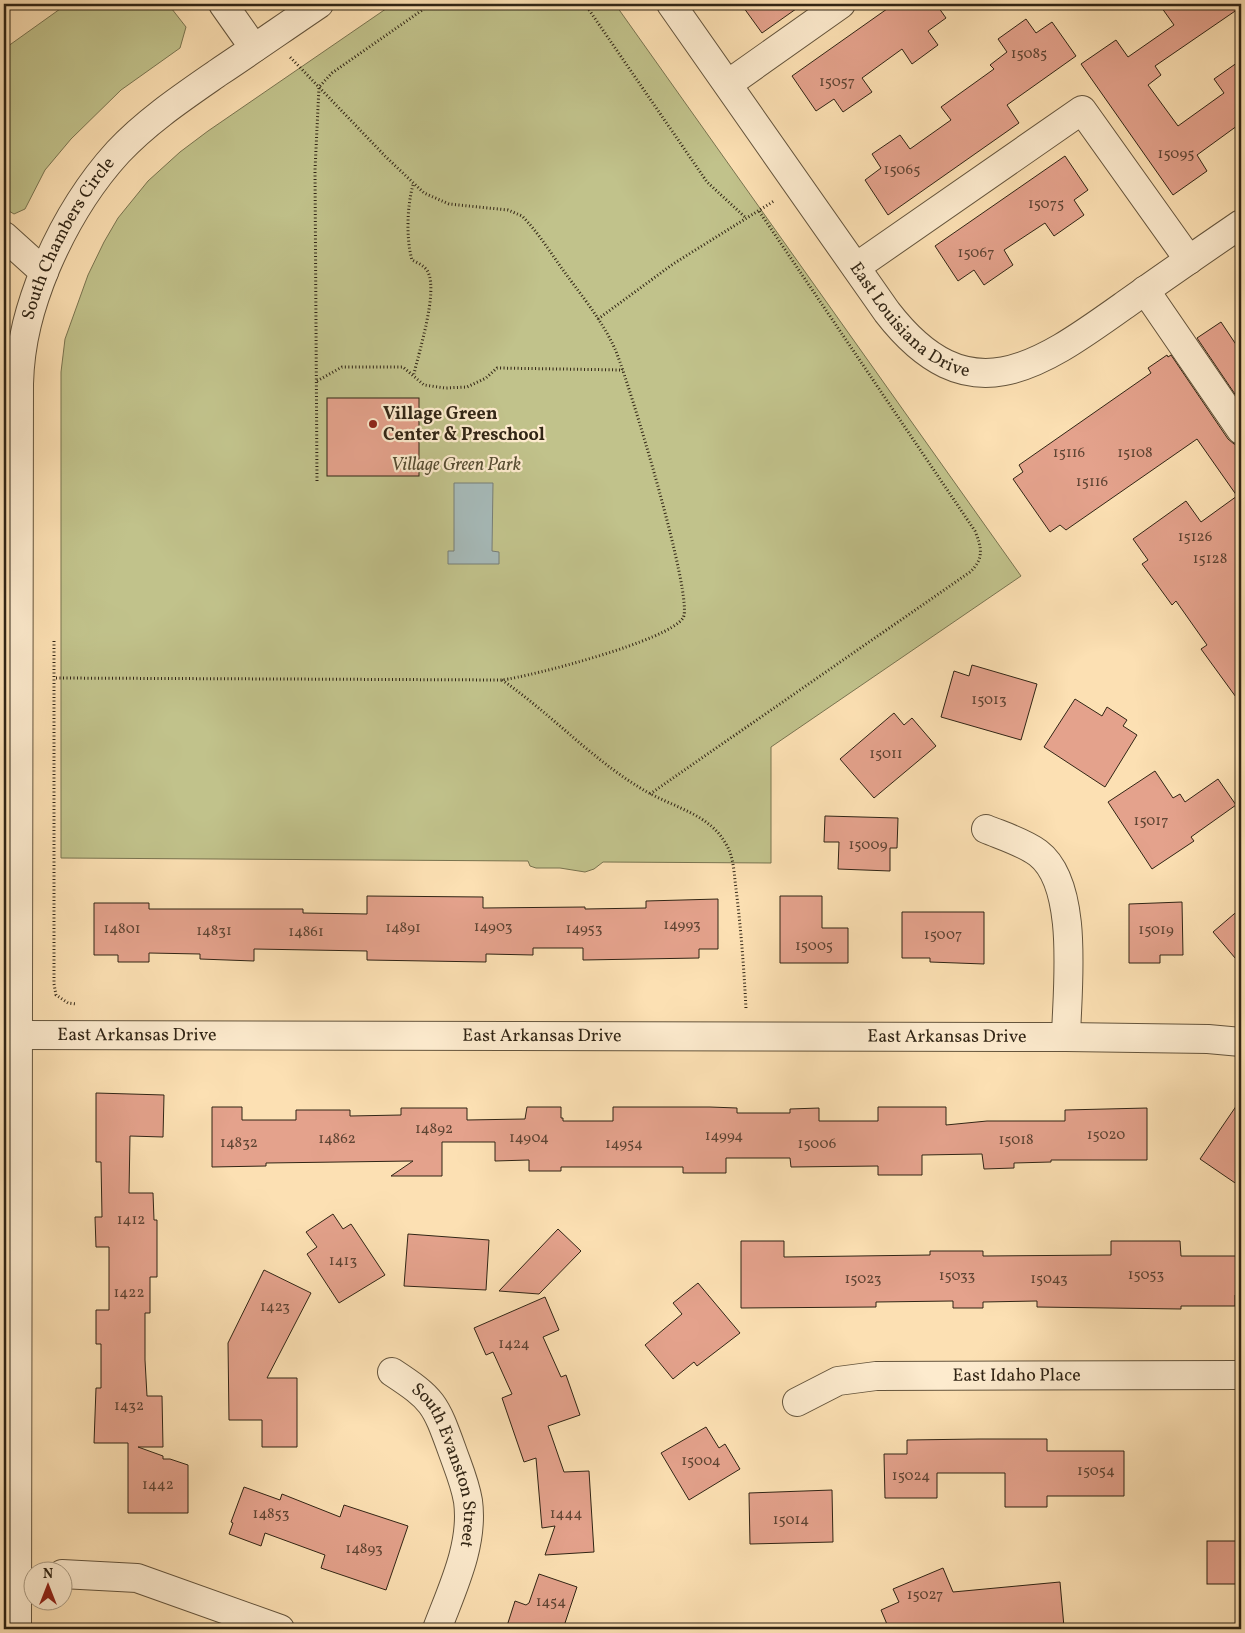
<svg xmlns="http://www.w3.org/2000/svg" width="1245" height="1633" font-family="Vollkorn,serif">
<rect width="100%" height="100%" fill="#fce0b3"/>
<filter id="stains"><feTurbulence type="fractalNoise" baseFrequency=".004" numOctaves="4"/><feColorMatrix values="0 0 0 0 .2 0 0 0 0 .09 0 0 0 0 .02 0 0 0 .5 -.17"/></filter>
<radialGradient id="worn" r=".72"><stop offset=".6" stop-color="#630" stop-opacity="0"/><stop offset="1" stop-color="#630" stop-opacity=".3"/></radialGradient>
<g fill="#c1c28b" stroke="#797450">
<polygon points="67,4 168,4 186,27 180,48 121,90 71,139 45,170 25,209 14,214 4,208 4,49"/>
<polygon points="393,4 615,4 1021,576 771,747 771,863 603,862 594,869 585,872 560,868 536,868 530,866 528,861 61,858 61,372 65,339 88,275 104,242 118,218 148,181 180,152 208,131"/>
</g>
<polygon fill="#a6bab9" stroke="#777e77" points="454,483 493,483 492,551 499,552 499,564 448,564 448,551 454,551"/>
<g fill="#e4a28c" stroke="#312515">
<polygon points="741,4 803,4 762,33"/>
<polygon points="894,4 936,4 946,18 928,31 938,45 912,64 902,49 862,78 872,92 843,112 834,99 816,111 792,76"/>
<polygon points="1159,4 1241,4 1241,7 1155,66 1161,75 1148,85 1178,126 1224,93 1214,79 1241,60 1241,123 1197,155 1207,171 1173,195 1081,64 1116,40 1128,57 1174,25"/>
<polygon points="1026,19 1036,33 1052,22 1076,56 1007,105 1019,123 888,215 865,180 881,168 872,154 900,135 910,149 951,120 941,107 994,69 990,65 1007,52 998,39"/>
<polygon points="1065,156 1088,190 1074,200 1084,215 1054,236 1045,223 1004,250 1013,265 984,285 974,270 958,281 935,246"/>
<polygon points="1221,322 1241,352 1241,403 1197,338"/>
<polygon points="1167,355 1168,357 1171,355 1228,439 1234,444 1241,445 1241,704 1201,649 1207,645 1176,601 1172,605 1142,564 1148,560 1133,539 1186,501 1201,522 1237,496 1197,439 1066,530 1060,525 1050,532 1013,479 1023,472 1019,465 1151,373 1148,368"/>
<rect x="327" y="398" width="92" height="78"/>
<polygon points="972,665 1037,684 1021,740 941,717 954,671 969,676"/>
<polygon points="1075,699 1102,716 1107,707 1127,720 1123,726 1137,735 1105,787 1044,747"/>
<polygon points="894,713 904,725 912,718 936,746 874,798 840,759"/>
<polygon points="1155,771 1173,798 1180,794 1185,802 1218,779 1236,805 1191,837 1194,841 1152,869 1108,802"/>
<polygon points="825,816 898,818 897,848 890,848 890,871 838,869 839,842 824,842"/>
<polygon points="367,896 483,897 483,908 585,907 585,909 646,908 646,901 718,899 718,949 699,949 699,958 583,960 583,948 533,948 533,955 486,954 486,962 367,960 367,951 254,949 254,961 200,959 200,954 149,953 149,962 118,962 118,955 94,955 94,903 149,903 149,909 303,909 303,913 367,914"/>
<polygon points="780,896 822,896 822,928 848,928 848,963 780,963"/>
<polygon points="1182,902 1183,955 1160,955 1160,963 1129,963 1129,904"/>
<polygon points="1241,908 1241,965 1213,932"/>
<polygon points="902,912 984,912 984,964 930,962 930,958 902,958"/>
<polygon points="96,1093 164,1095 163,1137 130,1136 129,1193 153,1193 154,1220 157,1220 157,1277 150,1277 150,1313 145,1313 145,1360 147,1396 162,1396 163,1447 138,1447 163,1456 163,1459 170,1459 188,1465 188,1513 128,1513 128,1443 94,1443 96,1388 101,1388 101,1344 96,1344 96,1310 109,1310 109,1247 96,1247 95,1217 102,1217 101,1162 96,1162"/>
<polygon points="1241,1099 1241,1187 1200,1159"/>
<polygon points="212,1107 242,1107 242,1120 296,1120 296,1110 350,1110 350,1116 401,1115 401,1108 467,1108 467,1120 525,1119 527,1107 561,1107 561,1118 563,1118 563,1121 613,1121 613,1107 710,1107 737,1108 737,1113 790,1113 790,1109 819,1108 819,1121 878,1121 878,1107 946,1107 946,1125 987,1121 1065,1121 1065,1110 1147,1108 1147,1160 1051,1160 1051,1162 1014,1163 1014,1168 984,1169 982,1154 922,1155 922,1175 878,1175 878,1166 791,1167 790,1158 726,1158 726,1173 683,1173 683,1167 561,1167 561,1171 529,1171 529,1160 495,1161 495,1142 442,1142 442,1176 391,1176 413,1161 266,1163 266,1166 212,1167"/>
<polygon points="333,1214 343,1229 351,1224 385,1275 339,1303 307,1254 317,1247 306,1232"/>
<polygon points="558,1229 581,1251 539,1294 499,1291"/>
<polygon points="408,1234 489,1240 486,1290 404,1286"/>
<polygon points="741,1241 784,1241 784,1257 930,1255 930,1251 983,1251 983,1256 1111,1255 1111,1241 1180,1241 1181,1256 1241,1256 1241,1293 1235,1295 1235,1306 1181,1306 1181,1309 1037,1307 1037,1301 983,1302 983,1308 953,1308 953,1301 876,1302 876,1307 741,1308"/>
<polygon points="264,1270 311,1293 267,1378 297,1378 297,1447 262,1447 262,1420 229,1420 228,1343"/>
<polygon points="698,1283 740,1333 697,1366 694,1362 673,1379 645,1345 682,1314 673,1303"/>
<polygon points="545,1297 559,1330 543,1337 561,1377 566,1375 580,1415 548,1426 564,1472 589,1471 594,1552 545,1555 555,1526 542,1528 536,1458 524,1462 502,1398 512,1394 493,1352 486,1355 474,1328"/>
<polygon points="706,1427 719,1448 725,1444 740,1469 689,1500 661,1453"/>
<polygon points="979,1439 1047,1439 1047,1451 1124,1451 1124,1496 1047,1496 1047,1507 1005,1507 1005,1473 937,1473 937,1498 885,1498 884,1454 907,1454 907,1440"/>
<polygon points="244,1487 280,1500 282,1494 340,1517 344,1505 408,1526 386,1590 321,1568 325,1555 265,1533 261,1546 229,1534 233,1523 231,1522"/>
<polygon points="832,1490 833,1542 750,1544 749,1493"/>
<rect x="1207" y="1541" width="34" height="43"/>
<polygon points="943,1568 953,1592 1060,1582 1064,1627 889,1629 881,1610 899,1602 893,1589"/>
<polygon points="539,1574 577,1587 563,1629 506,1629 515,1601 526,1605 529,1603"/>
</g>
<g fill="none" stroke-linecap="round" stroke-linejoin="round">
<defs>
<g id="minor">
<polyline points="223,4 254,48"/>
<path id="s1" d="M671,4L887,312C969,418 1039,366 1126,304C1164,277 1203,250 1241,224"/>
<polyline points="728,84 841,4"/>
<polyline points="4,236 44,272"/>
<polyline points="856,267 1082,110 1189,260"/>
<polyline points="1145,290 1241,430"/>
<path d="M986,829C1003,836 1023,842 1038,853C1080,885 1067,989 1066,1037"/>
<path id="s2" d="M17,1035L1066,1037L1208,1039L1241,1042"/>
<path id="s3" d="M392,1372C433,1399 435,1403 452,1450C458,1467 465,1483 468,1501C474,1545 452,1589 437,1629"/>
<path id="s4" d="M797,1402L838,1381L876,1376L1241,1375"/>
<polyline points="62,1574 137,1578 280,1629"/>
<path id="s5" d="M17,1629L19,384C20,342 30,306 46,267C64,225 87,186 118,152C147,121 183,97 219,72C252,50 285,27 319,4"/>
</g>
</defs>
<use href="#minor" stroke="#64543c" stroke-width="30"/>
<g stroke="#312515" stroke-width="3" stroke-dasharray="1 2.5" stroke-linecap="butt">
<polyline points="585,4 707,182 746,218"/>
<path d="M413,185C407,206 406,239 412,260C418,263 425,266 428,272C438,293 419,351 414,374"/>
<polyline points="598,319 673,264 774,201"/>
<polyline points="317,381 342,367 403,367 424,385 445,388 467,387 486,378 497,368 623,370"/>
<polyline points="317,481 315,170 319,87 332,73 431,4"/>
<polyline points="54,641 54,984 56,995 68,1003 76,1004"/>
<path d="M56,678L502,680C532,676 668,641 683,618C695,600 628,379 615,349C602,320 581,295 563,270C550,252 538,232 522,216L508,210L449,204L424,193L386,157L290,57"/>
<path d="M502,680C553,715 595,763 649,793C676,808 710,815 726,844C734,857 734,874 736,889C741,929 744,969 746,1009"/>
<path d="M650,794L970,572C984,559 982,548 975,531L759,211"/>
</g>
<use href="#minor" stroke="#fdebce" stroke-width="28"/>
</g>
<circle fill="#8f2418" stroke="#fdebce" stroke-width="2" cx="373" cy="424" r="5"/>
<g text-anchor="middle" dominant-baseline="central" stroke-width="4.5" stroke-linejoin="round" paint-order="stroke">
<g font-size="15" fill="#5e4433">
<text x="1029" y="54">15085</text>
<text x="837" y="82">15057</text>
<text x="1176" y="154">15095</text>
<text x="902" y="170">15065</text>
<text x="1046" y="204">15075</text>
<text x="976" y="253">15067</text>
<text x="1069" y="453">15116</text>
<text x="1135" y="453">15108</text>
<text x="1092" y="482">15116</text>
<text x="1195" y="537">15126</text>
<text x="1210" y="559">15128</text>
<text x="989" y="700">15013</text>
<text x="886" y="754">15011</text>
<text x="1151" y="821">15017</text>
<text x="868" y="845">15009</text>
<text x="682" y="925">14993</text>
<text x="493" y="927">14903</text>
<text x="403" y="928">14891</text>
<text x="122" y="929">14801</text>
<text x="584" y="929">14953</text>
<text x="1156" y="930">15019</text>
<text x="214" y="931">14831</text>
<text x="306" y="932">14861</text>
<text x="943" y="935">15007</text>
<text x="814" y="946">15005</text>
<text x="434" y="1129">14892</text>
<text x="1106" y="1135">15020</text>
<text x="724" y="1136">14994</text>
<text x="529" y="1138">14904</text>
<text x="337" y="1139">14862</text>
<text x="1016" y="1140">15018</text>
<text x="239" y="1143">14832</text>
<text x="624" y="1144">14954</text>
<text x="817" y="1144">15006</text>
<text x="131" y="1220">1412</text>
<text x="343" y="1261">1413</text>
<text x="1146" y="1275">15053</text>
<text x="957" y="1276">15033</text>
<text x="863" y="1279">15023</text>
<text x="1049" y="1279">15043</text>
<text x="129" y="1293">1422</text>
<text x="275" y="1307">1423</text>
<text x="514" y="1344">1424</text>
<text x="129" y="1406">1432</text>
<text x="701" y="1461">15004</text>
<text x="1096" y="1471">15054</text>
<text x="911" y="1476">15024</text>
<text x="158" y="1485">1442</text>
<text x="271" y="1514">14853</text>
<text x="566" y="1514">1444</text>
<text x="791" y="1520">15014</text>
<text x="364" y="1549">14893</text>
<text x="925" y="1595">15027</text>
<text x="551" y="1602">1454</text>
</g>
<g font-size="18" fill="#312515" stroke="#fdebce">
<text stroke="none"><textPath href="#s5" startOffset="1401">South Chambers Circle</textPath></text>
<text stroke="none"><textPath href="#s1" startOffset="399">East Louisiana Drive</textPath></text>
<text stroke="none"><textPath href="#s2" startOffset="120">East Arkansas Drive</textPath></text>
<text stroke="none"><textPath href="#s2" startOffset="525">East Arkansas Drive</textPath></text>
<text stroke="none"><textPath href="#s2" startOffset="930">East Arkansas Drive</textPath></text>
<text stroke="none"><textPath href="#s4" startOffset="225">East Idaho Place</textPath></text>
<text stroke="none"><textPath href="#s3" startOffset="114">South Evanston Street</textPath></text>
</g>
<g font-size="18" font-weight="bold" fill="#312515" stroke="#fdebce" text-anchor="start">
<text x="383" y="414">Village Green<tspan x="383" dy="21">Center &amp; Preschool</tspan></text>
</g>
<g font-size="18" font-style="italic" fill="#554c32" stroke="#fdebce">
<text x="456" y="465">Village Green Park</text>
</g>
</g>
<rect width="1245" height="1633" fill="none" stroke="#fce0b3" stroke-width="20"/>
<rect x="5" y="5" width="1235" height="1623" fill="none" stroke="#312515" stroke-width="2.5"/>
<rect x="10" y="10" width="1225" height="1613" fill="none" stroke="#312515"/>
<g transform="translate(48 1586)"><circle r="24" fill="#fdebce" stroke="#ab9c84"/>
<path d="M0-4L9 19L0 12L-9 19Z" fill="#8f2418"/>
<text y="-8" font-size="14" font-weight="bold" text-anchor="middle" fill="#312515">N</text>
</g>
<rect width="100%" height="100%" filter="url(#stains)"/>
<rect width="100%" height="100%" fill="url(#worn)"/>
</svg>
